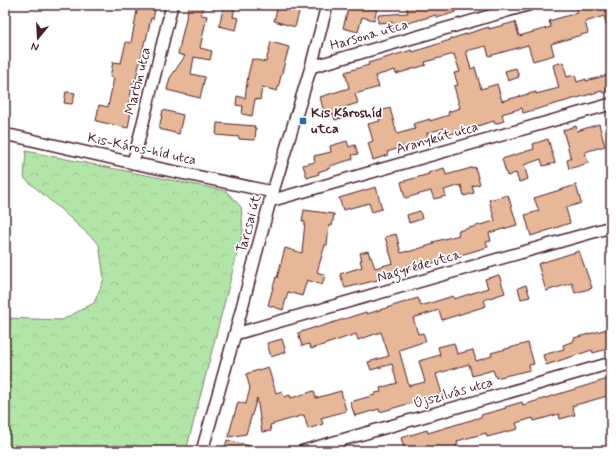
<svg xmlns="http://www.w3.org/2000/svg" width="616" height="456" font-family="Mynerve,sans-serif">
<defs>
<pattern id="forest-crowns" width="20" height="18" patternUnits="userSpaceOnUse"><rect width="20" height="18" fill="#b2e6a8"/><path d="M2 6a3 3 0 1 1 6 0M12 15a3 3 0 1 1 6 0" fill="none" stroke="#9bc591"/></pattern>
</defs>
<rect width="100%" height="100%" fill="#fff"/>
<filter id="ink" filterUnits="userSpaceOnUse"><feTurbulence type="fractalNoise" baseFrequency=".025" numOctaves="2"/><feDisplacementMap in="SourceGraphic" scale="8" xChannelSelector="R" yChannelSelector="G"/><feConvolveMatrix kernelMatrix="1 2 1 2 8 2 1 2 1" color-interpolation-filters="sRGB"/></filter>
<g filter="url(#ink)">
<polygon fill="url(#forest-crowns)" stroke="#7e826a" points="26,151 226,191 241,207 243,231 186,451 5,451 5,318 62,320 94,303 104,279 99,244 59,208 24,178"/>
<g fill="#e7b898" stroke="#4a1f2b">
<polygon points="138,5 156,5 153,19 151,18 146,40 145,40 135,82 133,82 127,111 131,112 128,128 96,121 99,105 108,107 114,78 110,77 113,62 121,63 126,42 131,43"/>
<polygon points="189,5 204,5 201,15 207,16 200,48 212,51 210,60 194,57 191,74 205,77 200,98 167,90 170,78 185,56 178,54"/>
<polygon points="224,5 235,5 233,17 239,18 236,30 219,26"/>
<polygon points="278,5 301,5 295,27 274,21"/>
<polygon points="349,5 359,5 377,9 374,20 362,17 358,32 343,28"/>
<polygon points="406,5 454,5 456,12 437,18 436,15 405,24 406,27 394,30 392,22 378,23 378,15 408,13"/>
<polygon points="575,5 611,5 611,33 609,33 604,16 585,22 588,33 551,44 554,55 533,61 528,45 489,56 486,46 466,51 471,69 475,67 481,89 497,84 502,101 536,92 536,94 559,88 553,65 563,62 567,77 575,75 577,82 586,79 586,81 611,74 611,91 603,93 602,91 523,113 522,108 502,114 504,121 495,124 494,121 447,135 445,128 427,133 429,141 419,144 419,142 387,152 388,155 373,160 368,143 373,141 368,124 380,121 377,112 390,108 397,134 415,129 413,124 430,119 430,121 449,115 448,112 460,108 454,86 458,85 454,73 460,72 454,54 425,62 426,65 396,74 395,70 375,76 379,87 355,94 358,103 345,107 348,116 335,120 333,114 325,116 320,97 349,88 345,72 369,65 368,63 412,50 413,52 450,40 450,39 489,27 489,29 515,22 519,36 551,27 549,21 577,13"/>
<polygon points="271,42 289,47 277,91 262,87 260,100 255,99 252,116 242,114 243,106 236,105 237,96 245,98 248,75 252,59 266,62"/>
<polygon points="516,68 519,77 508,81 505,71"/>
<polygon points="66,92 75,93 72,104 64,103"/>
<polygon points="163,110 183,115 179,134 159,129"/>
<polygon points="217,123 255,126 254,128 256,128 255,140 239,139 239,137 216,135"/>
<polygon points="599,124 605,146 585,152 588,163 569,169 567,160 571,159 563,130 576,126 577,131"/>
<polygon points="548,139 555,163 543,166 541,159 524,165 528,179 519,182 516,173 507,176 502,159 534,149 533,144"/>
<polygon points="347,141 349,147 355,145 358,154 352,155 353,159 330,166 330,168 318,172 319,174 307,178 303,165 315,162 314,156 331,152 330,146"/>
<polygon points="475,167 480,184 472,186 474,193 464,196 461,185 444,190 446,196 434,199 431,191 405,198 401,182 429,174 428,173 444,168 446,175"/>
<polygon points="576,185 581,203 566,208 570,223 531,236 525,215 539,211 534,198"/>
<polygon points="376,187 382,209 372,212 369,203 343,210 339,198"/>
<polygon points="508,195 517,225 489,233 491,241 486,242 488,247 385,277 378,280 345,288 340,274 362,267 360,260 362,260 360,253 368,251 370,257 371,257 375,268 393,263 385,237 396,234 401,253 408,251 408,252 434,244 433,242 459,235 458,231 495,221 489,200"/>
<polygon points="304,210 334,214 332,226 329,225 327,245 325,245 317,272 325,275 322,285 307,280 302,296 288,292 283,310 268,305 276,277 277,278 285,248 302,253 305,222 302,221"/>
<polygon points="420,211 422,219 409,223 407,215"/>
<polygon points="579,251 592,288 575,293 572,283 546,291 538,264"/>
<polygon points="499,275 505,293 484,300 486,306 442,320 439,310 413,318 418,334 423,333 426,341 399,350 409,386 425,382 419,361 440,355 438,347 454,343 457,354 473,350 476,361 492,356 491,353 528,343 534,364 529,365 530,370 496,378 493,370 472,376 469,364 436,374 442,394 380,412 379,409 355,416 350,402 375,395 375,393 381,392 380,388 397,383 392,364 371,370 368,362 389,356 381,332 358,340 356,334 311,349 309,344 302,346 298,333 316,327 316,328 366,312 367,314 418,298 421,306 453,296 454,299 488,288 485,279"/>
<polygon points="526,285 530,297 521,299 518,288"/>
<polygon points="611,328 611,348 593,353 592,350 546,365 543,355 564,349 563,345 574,341 574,338"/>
<polygon points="282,339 286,352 271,357 267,343"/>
<polygon points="268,367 276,393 282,391 284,397 290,395 291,398 314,391 316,398 341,391 346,411 321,418 323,424 308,429 304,415 270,425 271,431 262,432 257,398 246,434 228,437 238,402 246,404 250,388 246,374"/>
<polygon points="611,378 611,395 572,406 575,415 560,419 559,414 534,421 533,418 516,423 518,429 487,437 486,433 457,441 458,444 456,445 457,451 405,451 401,438 427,430 428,433 481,417 481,415 506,408 505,407 522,402 523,405"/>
<polygon points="227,440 258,448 258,451 224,451"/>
</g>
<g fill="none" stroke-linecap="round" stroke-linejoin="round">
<defs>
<g id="street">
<polyline points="311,67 528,5"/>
<polyline points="5,135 14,136 133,163 273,192"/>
<polyline points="133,163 172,5"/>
<polyline points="270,201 611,104"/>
<polyline points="235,334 611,227"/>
<polyline points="202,451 235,334 270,201 311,67 327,5"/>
<polyline points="303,451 611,363"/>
</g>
</defs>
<use href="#street" stroke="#4a1f2b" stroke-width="14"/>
<use href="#street" stroke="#fff" stroke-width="11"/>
</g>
</g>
<rect fill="#1f6fb2" stroke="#fff" stroke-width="1.5" x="299" y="117" width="8" height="8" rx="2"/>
<g text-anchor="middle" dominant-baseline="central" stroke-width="3.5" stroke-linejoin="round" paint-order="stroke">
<g font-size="14" fill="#4a1f2b" stroke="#fff">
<text transform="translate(369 35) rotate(-16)">Harsona utca</text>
<text transform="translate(138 81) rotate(-76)">Martin utca</text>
<text transform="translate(437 138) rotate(-16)">Aranykút utca</text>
<text transform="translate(142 149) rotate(12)">Kis-Káros-híd utca</text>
<text transform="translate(249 224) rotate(-75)">Tarcsai út</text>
<text transform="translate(419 266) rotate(-16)">Nagyréde utca</text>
<text transform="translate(453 393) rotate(-16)">Újszilvás utca</text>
</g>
<g font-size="14" font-weight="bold" fill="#4a1f2b" stroke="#fff" text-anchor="start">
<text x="311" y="113">Kis Károshíd<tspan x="311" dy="16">utca</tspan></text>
</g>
</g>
<rect width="616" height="456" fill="none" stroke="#fff" stroke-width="20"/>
<rect x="10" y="10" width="596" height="436" fill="none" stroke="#4a1f2b" stroke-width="1.5" filter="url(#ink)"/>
<g transform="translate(38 38) rotate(198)" stroke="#ffffff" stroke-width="3" paint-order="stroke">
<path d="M0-3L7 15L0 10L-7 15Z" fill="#4a1f2b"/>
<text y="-6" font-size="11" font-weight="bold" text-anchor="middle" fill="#4a1f2b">N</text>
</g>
</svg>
